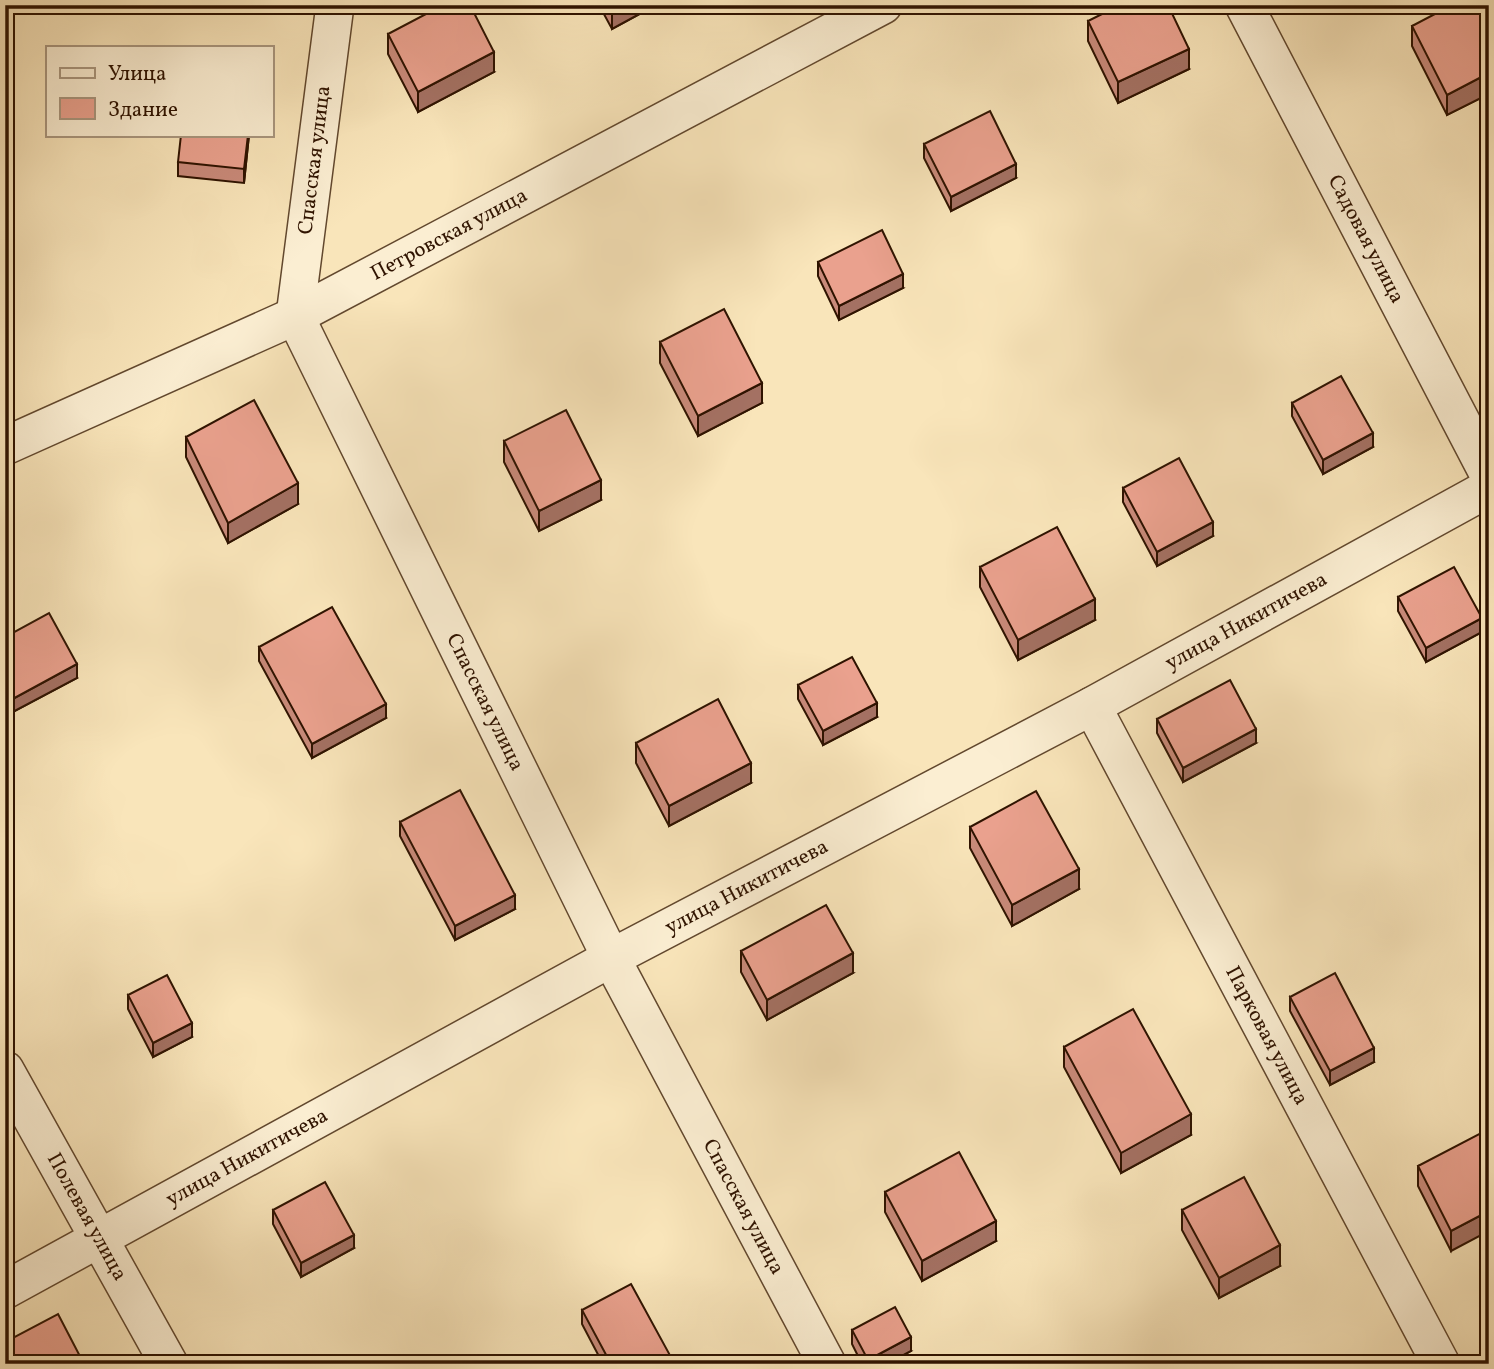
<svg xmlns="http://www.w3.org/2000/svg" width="1494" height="1369" font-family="Vollkorn,serif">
<rect width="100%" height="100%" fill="#f9e5ba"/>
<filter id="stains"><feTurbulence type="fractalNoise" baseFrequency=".00286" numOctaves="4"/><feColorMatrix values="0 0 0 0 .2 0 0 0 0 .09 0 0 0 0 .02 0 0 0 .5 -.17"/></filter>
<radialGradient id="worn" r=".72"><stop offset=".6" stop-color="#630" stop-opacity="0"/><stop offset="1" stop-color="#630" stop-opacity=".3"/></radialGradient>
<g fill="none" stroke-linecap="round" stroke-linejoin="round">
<defs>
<g id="minor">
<path id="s1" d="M335,5L295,316L611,958L827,1364"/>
<path id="s2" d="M1244,5L1489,475"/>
<path id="s3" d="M5,446L295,316L883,5"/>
<path id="s4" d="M1092,706L1441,1364"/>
<path id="s5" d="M5,1070L169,1364"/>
<path id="s6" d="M5,1290L611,958L1092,706L1489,488"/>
</g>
</defs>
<use href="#minor" stroke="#62482e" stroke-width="40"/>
<use href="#minor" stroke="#fbeed2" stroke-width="37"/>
</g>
<g fill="#c98a7a" stroke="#2f1300" stroke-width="2">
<polygon points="599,5 656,5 612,29"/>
<polygon points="1489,5 1489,94 1447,115 1412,46 1412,26"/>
<polygon points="1088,21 1189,69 1118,103 1088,41"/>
<polygon points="388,34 494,72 418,112 388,54"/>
<polygon points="249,135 244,183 178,176 178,162"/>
<polygon points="924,144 1016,178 951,211 924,158"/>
<polygon points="818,262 903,288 839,320 818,276"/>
<polygon points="660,342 762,403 698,436 660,363"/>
<polygon points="1292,403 1373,447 1323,474 1292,416"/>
<polygon points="186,437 298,504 228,543 186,457"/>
<polygon points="504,441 601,500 539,531 504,462"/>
<polygon points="1123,488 1213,536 1157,566 1123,502"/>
<polygon points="980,567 1095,620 1018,660 980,587"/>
<polygon points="1398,597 1482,632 1426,662 1398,611"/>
<polygon points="5,637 77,678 9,714 5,708"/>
<polygon points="259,647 386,718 312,758 259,661"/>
<polygon points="798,685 877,717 823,745 798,699"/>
<polygon points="1157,719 1256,743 1183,782 1157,733"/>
<polygon points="636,743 751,783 669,826 636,763"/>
<polygon points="1489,802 1489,832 1485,824 1485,804"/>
<polygon points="400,822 515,909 455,940 400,836"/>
<polygon points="970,827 1079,889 1012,926 970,848"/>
<polygon points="741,951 853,973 767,1020 741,972"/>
<polygon points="128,995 192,1037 153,1057 128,1009"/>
<polygon points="1290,997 1374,1062 1330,1085 1290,1011"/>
<polygon points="1064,1047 1191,1135 1121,1173 1064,1067"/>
<polygon points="1489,1144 1451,1251 1418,1186 1418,1166"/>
<polygon points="885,1192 996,1241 922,1281 885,1212"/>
<polygon points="273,1210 354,1248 301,1277 273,1224"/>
<polygon points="1182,1210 1280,1266 1219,1298 1182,1230"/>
<polygon points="582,1310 672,1364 603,1364 582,1324"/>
<polygon points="852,1330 911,1351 887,1364 862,1364 852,1344"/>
</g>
<g fill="#a47163" stroke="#2f1300" stroke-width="2">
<polygon points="617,5 656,5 612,29 612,8"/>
<polygon points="1189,49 1189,69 1118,103 1118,82"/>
<polygon points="494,52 494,72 418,112 418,92"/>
<polygon points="1489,73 1489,94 1447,115 1447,95"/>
<polygon points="248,135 249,135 244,183 244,169"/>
<polygon points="1016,164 1016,178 951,211 951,197"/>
<polygon points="903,274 903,288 839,320 839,306"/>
<polygon points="762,383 762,403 698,436 698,416"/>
<polygon points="1373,433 1373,447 1323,474 1323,460"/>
<polygon points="601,480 601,500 539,531 539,511"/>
<polygon points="298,483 298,504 228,543 228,523"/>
<polygon points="1213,522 1213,536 1157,566 1157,552"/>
<polygon points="1095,599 1095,620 1018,660 1018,640"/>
<polygon points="1482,618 1482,632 1426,662 1426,648"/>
<polygon points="77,664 77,678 9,714 9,701"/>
<polygon points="877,703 877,717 823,745 823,731"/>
<polygon points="386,704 386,718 312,758 312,744"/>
<polygon points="1256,729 1256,743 1183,782 1183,768"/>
<polygon points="751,763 751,783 669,826 669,806"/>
<polygon points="1079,869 1079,889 1012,926 1012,905"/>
<polygon points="515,895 515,909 455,940 455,926"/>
<polygon points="853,953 853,973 767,1020 767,1000"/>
<polygon points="192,1023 192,1037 153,1057 153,1043"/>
<polygon points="1374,1048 1374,1062 1330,1085 1330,1071"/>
<polygon points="1191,1114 1191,1135 1121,1173 1121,1153"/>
<polygon points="1489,1211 1489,1231 1451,1251 1451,1231"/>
<polygon points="996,1221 996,1241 922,1281 922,1261"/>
<polygon points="354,1235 354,1248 301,1277 301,1263"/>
<polygon points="1280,1245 1280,1266 1219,1298 1219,1278"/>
<polygon points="911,1337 911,1351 887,1364 868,1364 868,1360"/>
</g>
<g fill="#eaa18e" stroke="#2f1300" stroke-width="2">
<polygon points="443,5 470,5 494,52 418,92 388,34"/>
<polygon points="1120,5 1168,5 1189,49 1118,82 1088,21"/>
<polygon points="1452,5 1489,5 1489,73 1447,95 1412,26"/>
<polygon points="990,111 1016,164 951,197 924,144"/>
<polygon points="181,135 248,135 244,169 178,162"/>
<polygon points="882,230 903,274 839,306 818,262"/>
<polygon points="724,309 762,383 698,416 660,342"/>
<polygon points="1341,376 1373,433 1323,460 1292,403"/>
<polygon points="254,400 298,483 228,523 186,437"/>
<polygon points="566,410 601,480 539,511 504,441"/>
<polygon points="1179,458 1213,522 1157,552 1123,488"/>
<polygon points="1057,527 1095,599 1018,640 980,567"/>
<polygon points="1454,567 1482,618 1426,648 1398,597"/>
<polygon points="332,607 386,704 312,744 259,647"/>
<polygon points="49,613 77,664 9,701 5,694 5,637"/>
<polygon points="852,657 877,703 823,731 798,685"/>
<polygon points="1230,680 1256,729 1183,768 1157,719"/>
<polygon points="718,699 751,763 669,806 636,743"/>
<polygon points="460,790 515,895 455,926 400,822"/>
<polygon points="1036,791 1079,869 1012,905 970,827"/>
<polygon points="1489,802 1489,811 1485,804"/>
<polygon points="826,905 853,953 767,1000 741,951"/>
<polygon points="1335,973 1374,1048 1330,1071 1290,997"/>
<polygon points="167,975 192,1023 153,1043 128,995"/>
<polygon points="1133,1009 1191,1114 1121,1153 1064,1047"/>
<polygon points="1483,1132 1489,1144 1489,1211 1451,1231 1418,1166"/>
<polygon points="959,1152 996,1221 922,1261 885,1192"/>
<polygon points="1244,1177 1280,1245 1219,1278 1182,1210"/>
<polygon points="325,1182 354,1235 301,1263 273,1210"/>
<polygon points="631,1284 672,1359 663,1364 611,1364 582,1310"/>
<polygon points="895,1307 911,1337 868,1360 852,1330"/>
<polygon points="58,1314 84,1364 5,1364 5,1342"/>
</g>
<g text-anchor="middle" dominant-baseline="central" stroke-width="7" stroke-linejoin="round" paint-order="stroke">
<g font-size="21" fill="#2f1300" stroke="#fbeed2">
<text transform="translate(315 160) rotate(-83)">Спасская улица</text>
<text stroke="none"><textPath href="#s3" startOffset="492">Петровская улица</textPath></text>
<text stroke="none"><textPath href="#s2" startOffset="264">Садовая улица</textPath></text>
<text stroke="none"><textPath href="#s6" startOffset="1410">улица Никитичева</textPath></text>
<text stroke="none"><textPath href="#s1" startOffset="744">Спасская улица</textPath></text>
<text stroke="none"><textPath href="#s6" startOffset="844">улица Никитичева</textPath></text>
<text stroke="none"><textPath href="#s4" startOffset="373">Парковая улица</textPath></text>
<text stroke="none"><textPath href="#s6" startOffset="276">улица Никитичева</textPath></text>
<text stroke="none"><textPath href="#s1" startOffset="1311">Спасская улица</textPath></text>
<text stroke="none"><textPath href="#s5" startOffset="168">Полевая улица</textPath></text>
</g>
</g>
<rect width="1494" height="1369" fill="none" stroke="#f9e5ba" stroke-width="28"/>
<rect x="7" y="7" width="1480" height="1355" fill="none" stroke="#2f1300" stroke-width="3.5"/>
<rect x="14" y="14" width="1466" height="1341" fill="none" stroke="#2f1300" stroke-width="2"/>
<rect x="46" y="46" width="228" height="91" fill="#fbeed2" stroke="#a9967e" stroke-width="2"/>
<rect x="60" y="68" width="35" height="10" fill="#fbeed2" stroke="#a9967e" stroke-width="2"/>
<text x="108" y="80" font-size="21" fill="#2f1300">Улица</text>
<rect x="60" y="98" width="35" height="21" fill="#eaa18e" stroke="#a9967e" stroke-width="2"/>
<text x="108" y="116" font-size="21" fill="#2f1300">Здание</text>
<rect width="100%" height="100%" filter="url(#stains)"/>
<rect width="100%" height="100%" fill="url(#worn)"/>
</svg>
